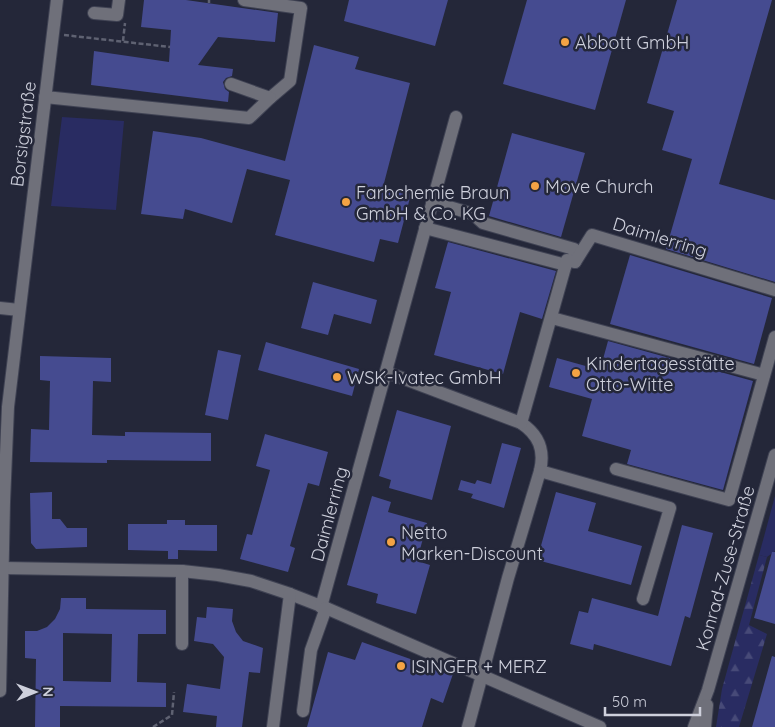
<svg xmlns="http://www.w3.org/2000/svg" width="775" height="727" font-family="Quicksand,sans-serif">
<defs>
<pattern id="forest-firs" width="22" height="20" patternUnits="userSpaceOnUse" patternTransform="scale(1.25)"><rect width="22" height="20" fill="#292c62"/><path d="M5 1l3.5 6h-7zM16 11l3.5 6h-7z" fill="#474a78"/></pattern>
</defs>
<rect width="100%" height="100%" fill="#242739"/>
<g fill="#292c62">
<polygon points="62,117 124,121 116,210 51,206"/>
<polygon points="775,496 775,551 767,557 759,555"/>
</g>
<polygon fill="url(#forest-firs)" points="759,555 767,557 749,625 767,634 739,727 716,727 722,689"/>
<g fill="#454b90" fill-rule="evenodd">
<polygon points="144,0 186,0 278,13 275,42 218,37 198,65 233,69 232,76 226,78 223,82 225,89 229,92 228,102 91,85 94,51 169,62 171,30 141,27"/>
<polygon points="349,0 448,0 435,46 344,21"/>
<polygon points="527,0 626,0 595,110 503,84"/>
<polygon points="677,0 772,0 719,184 775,200 775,282 666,249 692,159 662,150 674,111 647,103"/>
<polygon points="314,45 359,57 355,69 410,83 383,187 411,194 398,243 380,239 374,262 275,235 290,180 247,169 232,223 185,209 183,219 141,214 153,131 201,138 285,161"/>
<polygon points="512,133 585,153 561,237 489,216"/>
<polygon points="448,242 556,271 542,319 520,312 503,374 434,355 451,292 435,288"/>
<polygon points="630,255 772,298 754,364 610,324"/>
<polygon points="313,282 377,300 371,324 334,314 328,335 301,328"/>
<polygon points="608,341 753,381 723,490 627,464 631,450 582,436 592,399 549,387 557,358 600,370"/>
<polygon points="266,342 359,369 352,396 258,370"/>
<polygon points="218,350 241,355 228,420 205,415"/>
<polygon points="40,356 111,358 111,382 93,381 92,435 125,436 125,432 211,433 211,461 107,460 107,463 30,462 31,429 49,430 50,381 40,380"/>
<polygon points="397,410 451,426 432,500 389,488 391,480 379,476"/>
<polygon points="265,434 328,452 319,486 308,483 290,546 295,548 288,572 240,559 247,534 252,535 270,470 256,466"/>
<polygon points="502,443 521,448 504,508 471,498 473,494 458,490 461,480 475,484 477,480 491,484"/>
<polygon points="52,492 52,519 60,519 67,528 87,528 87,547 36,549 31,543 30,493"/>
<polygon points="556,492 596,503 588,531 642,546 631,585 537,560"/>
<polygon points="372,496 391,502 388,512 427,523 417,561 430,565 416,614 376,603 378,594 347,585"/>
<polygon points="167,520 185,520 185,525 217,525 217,551 178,550 178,559 168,559 168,551 128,550 128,524 167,524"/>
<polygon points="682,525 713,533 690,618 685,616 671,666 594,644 593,650 570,644 579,611 588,613 592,598 658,616"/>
<polygon points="772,552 775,552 775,624 754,618"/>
<path d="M61,598H86V609L166,610V634H138L137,682L166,683V707L60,706V727H35L36,659L25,658V631H37L47,627L55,619L60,609ZM63,633L112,634L111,682L63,681Z"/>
<polygon points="207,607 233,609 232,621 236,632 243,641 263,648 260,673 249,672 242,727 216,727 217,716 183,712 187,684 220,689 224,657 213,644 194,641 197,617 206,618"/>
<polygon points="362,642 453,674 443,703 431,698 422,727 307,727 328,652 355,660"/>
<polygon points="772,656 775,657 775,727 752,727"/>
</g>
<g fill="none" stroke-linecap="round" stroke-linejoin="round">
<defs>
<g id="minor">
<polyline points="244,0 301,8 290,81 270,98"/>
<polyline points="94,13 117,15 119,0"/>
<polyline points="45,97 249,118 270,98 231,84"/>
<polyline points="432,202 473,214 483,223 574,249 575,262"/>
<polyline points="425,228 566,265"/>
<polyline points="0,308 19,310"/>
<polyline points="552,318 764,375"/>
<path d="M386,372L521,423C539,435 545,450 540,471L508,578L468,727"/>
<polyline points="521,423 567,260 575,262 592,235 775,290"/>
<polyline points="616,469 729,500 775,337"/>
<polyline points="540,471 670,508 643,599"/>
<polyline points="3,568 182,571 218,575 251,581 290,594 326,608 600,727"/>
<polyline points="321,607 456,117"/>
<polyline points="182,644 182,571"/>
<polyline points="0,691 4,502 8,407 57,0"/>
<polyline points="303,711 311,650 326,608"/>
<polyline points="273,727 290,594"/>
<polyline points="694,727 708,690 775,455"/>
<polyline points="705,727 707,705"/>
</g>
</defs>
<use href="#minor" stroke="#3f4253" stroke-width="14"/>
<g stroke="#5f6272" stroke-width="2.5" stroke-dasharray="5 2.5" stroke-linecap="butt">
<polyline points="209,3 209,0"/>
<polyline points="64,35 170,47"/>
<polyline points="123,41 125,23"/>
<polyline points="153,727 172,715 174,692"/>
</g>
<use href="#minor" stroke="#6f707a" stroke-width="12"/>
</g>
<g fill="#f4a344" stroke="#242739" stroke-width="2">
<circle cx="565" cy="42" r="5"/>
<circle cx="535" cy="186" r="5"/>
<circle cx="346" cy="202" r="5"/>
<circle cx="576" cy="373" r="5"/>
<circle cx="337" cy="377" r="5"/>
<circle cx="391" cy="542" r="5"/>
<circle cx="401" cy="666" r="5"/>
</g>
<g text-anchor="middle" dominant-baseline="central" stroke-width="5" stroke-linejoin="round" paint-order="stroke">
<g font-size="18" fill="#ced0dc" stroke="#242739" text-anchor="start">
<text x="575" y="42">Abbott GmbH</text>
<text x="545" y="186">Move Church</text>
<text x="356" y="192">Farbchemie Braun<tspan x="356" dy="21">GmbH &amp; Co. KG</tspan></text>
<text x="586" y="363">Kindertagesstätte<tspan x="586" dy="21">Otto-Witte</tspan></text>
<text x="347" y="377">WSK-Ivatec GmbH</text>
<text x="401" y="532">Netto<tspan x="401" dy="21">Marken-Discount</tspan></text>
<text x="411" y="666">ISINGER + MERZ</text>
</g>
<g font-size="18" fill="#ced0dc" stroke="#242739">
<text transform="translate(23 134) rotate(-83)">Borsigstraße</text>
<text transform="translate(660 237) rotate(17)">Daimlerring</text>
<text transform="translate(329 514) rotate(-75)">Daimlerring</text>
<text transform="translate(725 568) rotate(-74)">Konrad-Zuse-Straße</text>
</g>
</g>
<g transform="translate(35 692) rotate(89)" stroke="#242739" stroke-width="4" paint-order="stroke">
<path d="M0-4L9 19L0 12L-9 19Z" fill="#ced0dc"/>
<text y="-8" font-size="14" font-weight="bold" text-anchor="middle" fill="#ced0dc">N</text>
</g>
<path d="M605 707v8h95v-8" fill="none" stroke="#ced0dc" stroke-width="2.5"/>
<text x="612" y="707" font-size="15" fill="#ced0dc" stroke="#242739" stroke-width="4" paint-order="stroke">50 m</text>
</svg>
